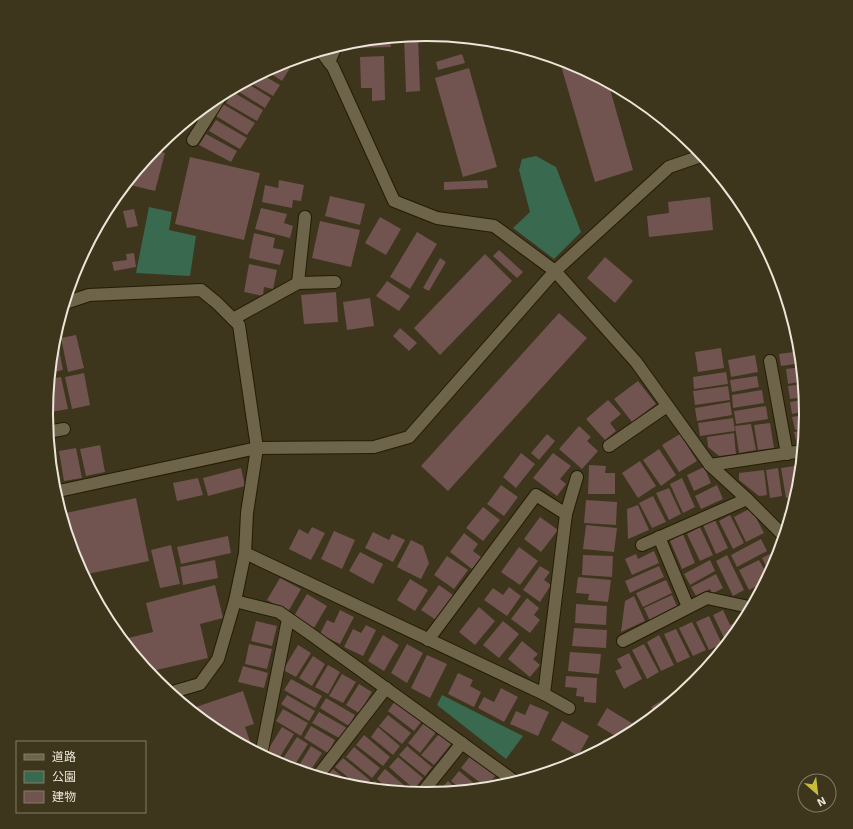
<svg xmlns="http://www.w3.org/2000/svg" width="853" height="829" font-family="'Exo 2','Noto Sans JP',sans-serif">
<rect width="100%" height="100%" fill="#3d351c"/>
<g fill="#396a50">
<polygon points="536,156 556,167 581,232 554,259 513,228 530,212 519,170 522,159"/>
<polygon points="149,207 172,212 169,230 196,236 190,276 136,273"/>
<polygon points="442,695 523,736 506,759 437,705"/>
</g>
<g fill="#715350">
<polygon points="418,35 420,91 406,92 404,36"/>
<polygon points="440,35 453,37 441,40"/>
<polygon points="390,38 391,47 350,48 350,42 352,41"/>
<polygon points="462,54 465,63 438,70 436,62"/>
<polygon points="384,56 385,100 372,101 372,88 361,88 360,57"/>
<polygon points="296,58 282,81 271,74 277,65"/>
<polygon points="559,59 572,63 608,82 633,170 595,182"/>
<polygon points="469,68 497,167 463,177 435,78"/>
<polygon points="261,74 280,85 273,96 247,81"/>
<polygon points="245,82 271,98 265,108 236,90 239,85"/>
<polygon points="233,92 263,110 257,121 226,103"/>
<polygon points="223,104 255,123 247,135 216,116"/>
<polygon points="216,120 247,138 240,149 209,131"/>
<polygon points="177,129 179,131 174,141 167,137"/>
<polygon points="206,134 237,151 231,162 199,145"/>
<polygon points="153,150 165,153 155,191 126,184"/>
<polygon points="190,157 260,173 244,240 175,224"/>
<polygon points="279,180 304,185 301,201 293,200 292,208 262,202 265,185 278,188"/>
<polygon points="487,180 488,188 444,190 444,182"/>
<polygon points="330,196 365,204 360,225 325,216"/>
<polygon points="710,197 713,230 649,237 647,216 669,213 668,202"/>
<polygon points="261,208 287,214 284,223 293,226 290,238 255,229"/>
<polygon points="134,209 138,226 127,228 123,211"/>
<polygon points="380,217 401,229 386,255 365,243"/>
<polygon points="320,221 360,230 351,267 312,258"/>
<polygon points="417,232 437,244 410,289 390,277"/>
<polygon points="254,233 275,238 273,248 284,250 280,265 249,258"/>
<polygon points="760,235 765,245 761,245"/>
<polygon points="499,250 523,272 517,278 493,256"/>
<polygon points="134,253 136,267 114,271 112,262 127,260 126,254"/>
<polygon points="485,254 512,281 440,355 414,328"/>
<polygon points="605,257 633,281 615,303 587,278"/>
<polygon points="440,258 446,262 429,291 423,288"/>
<polygon points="249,264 277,270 273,289 264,287 263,296 244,292"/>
<polygon points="387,281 410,296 399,311 376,296"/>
<polygon points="336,292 338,322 304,324 301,295"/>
<polygon points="370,298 374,326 347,330 343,302"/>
<polygon points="559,313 587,338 448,491 421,466"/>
<polygon points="400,328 417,343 409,351 393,336"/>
<polygon points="76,335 84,368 68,372 61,338"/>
<polygon points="54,339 57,339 63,370 50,373"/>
<polygon points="721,348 724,368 698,372 695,352"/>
<polygon points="801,351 802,363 781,366 779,354"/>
<polygon points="755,355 758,372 731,377 728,360"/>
<polygon points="802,367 804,381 788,384 786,369"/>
<polygon points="726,372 728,384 694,389 693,377"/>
<polygon points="84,373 90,405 72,409 65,377"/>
<polygon points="757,376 759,387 732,392 730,380"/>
<polygon points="61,377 68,409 51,412 48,397 49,379"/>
<polygon points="638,381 656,404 632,422 614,399"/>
<polygon points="804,384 805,397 790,399 788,386"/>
<polygon points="728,386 730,400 695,405 693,391"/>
<polygon points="762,390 764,403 733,408 732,395"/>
<polygon points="805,399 807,411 792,414 790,402"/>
<polygon points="608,400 621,414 610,423 616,431 605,440 586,419"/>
<polygon points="730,402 732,415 697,421 695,408"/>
<polygon points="766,406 768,419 736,424 734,411"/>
<polygon points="807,414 806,428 795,430 792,417"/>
<polygon points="733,418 735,431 700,436 698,423"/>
<polygon points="770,423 774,448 758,450 754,425"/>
<polygon points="751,424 756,450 739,453 735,426"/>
<polygon points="579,426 591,437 587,441 598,451 582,469 559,449"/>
<polygon points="805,430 804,444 797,445 794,432"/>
<polygon points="734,433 736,454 719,456 708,447 707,437"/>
<polygon points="547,434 555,441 539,460 531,453"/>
<polygon points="680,434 697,461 679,472 662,445"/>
<polygon points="100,445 105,472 86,476 80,449"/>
<polygon points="76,448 82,478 64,481 59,451"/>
<polygon points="659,449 676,475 661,486 643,460"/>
<polygon points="54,452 60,480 53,482 50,453"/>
<polygon points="521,453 535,464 516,488 503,477"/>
<polygon points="553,453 571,466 560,479 566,484 557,496 533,478"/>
<polygon points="640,461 656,486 638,498 622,473"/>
<polygon points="589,465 606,466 605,473 615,473 615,494 588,494"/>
<polygon points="802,465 800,482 798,466"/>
<polygon points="795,466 799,492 798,496 786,498 781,468"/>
<polygon points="704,467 711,483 694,491 687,475"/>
<polygon points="241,468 245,486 208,496 203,478"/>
<polygon points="778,468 782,496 770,498 766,470"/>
<polygon points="764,470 767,495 759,496 739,480 739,473"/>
<polygon points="198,478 203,495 177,501 173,483"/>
<polygon points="682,478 695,507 683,513 670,484"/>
<polygon points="501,485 518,497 504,516 487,504"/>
<polygon points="717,485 723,499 701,509 695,496"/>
<polygon points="669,488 681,514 669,520 656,493"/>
<polygon points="653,496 666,522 652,528 639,503"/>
<polygon points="136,498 149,561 83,575 75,560 61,514"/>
<polygon points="586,500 617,502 616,525 584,523"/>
<polygon points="638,505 649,530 628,539 627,509"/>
<polygon points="795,505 789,523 783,514"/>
<polygon points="483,507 500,520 483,541 466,528"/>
<polygon points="751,508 764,533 746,542 734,517"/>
<polygon points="730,515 744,543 733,549 719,521"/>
<polygon points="540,517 558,530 541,552 524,539"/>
<polygon points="715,520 728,548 716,554 703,525"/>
<polygon points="586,525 617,528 614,552 583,549"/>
<polygon points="312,527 325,533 311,560 289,549 299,529 308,534"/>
<polygon points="700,527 713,555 700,561 687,534"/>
<polygon points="334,531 355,540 342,569 321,559"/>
<polygon points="373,532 389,540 392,534 405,540 393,562 365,548"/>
<polygon points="464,533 478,544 473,551 481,557 472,569 450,552"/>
<polygon points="683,534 695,563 682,569 670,541"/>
<polygon points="228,536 231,553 181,564 177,547"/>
<polygon points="761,539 767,551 737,567 731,555"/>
<polygon points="411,540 423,546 429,563 421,579 397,567"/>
<polygon points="171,545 180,584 160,588 151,550"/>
<polygon points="519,547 538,561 520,585 501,572"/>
<polygon points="782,548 778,560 770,574 762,558"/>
<polygon points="654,551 659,563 632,575 625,559 636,554 638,559"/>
<polygon points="360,552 383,564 373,584 349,571"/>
<polygon points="583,555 613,556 612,577 582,575"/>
<polygon points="727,555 744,590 733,596 716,561"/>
<polygon points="447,556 468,570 454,589 434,575"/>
<polygon points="215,560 218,578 183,585 180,567"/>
<polygon points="710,560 715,571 690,585 684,574"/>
<polygon points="759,560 769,578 767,581 749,590 739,570"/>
<polygon points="540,566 550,572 544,580 551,585 540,602 523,590"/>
<polygon points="659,566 664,577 630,593 625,581"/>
<polygon points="716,574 723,588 712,594 710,589 696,596 691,587"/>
<polygon points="578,577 611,580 608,602 588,600 589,594 576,593"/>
<polygon points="280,578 301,589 288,612 267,600"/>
<polygon points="410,579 428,590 415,611 397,600"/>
<polygon points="666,580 672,593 643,607 636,593"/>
<polygon points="215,585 223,618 200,624 208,658 148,672 131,652 128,638 153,632 146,603"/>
<polygon points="439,585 453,595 436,620 421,610"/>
<polygon points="509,587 521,596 507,616 484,600 493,588 503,595"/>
<polygon points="307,594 327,606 314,628 294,616"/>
<polygon points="672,595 678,608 650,621 644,608"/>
<polygon points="634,596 645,621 621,632 625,601"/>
<polygon points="527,598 539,608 534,615 540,620 530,633 511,619"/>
<polygon points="576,604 607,606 606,625 575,623"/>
<polygon points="479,607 495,621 475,645 459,632"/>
<polygon points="340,610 354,617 340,644 320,634 327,620 334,623"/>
<polygon points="723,610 730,625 735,623 739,631 732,640 726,642 713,615"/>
<polygon points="709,616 722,644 709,650 696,622"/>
<polygon points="256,621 277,626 272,646 251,641"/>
<polygon points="503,621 519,634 499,658 483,645"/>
<polygon points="692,622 706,650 693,656 679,628"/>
<polygon points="366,625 376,630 363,656 344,647 353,629 361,633"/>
<polygon points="574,628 607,630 606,648 572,646"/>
<polygon points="676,629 690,657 677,663 664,634"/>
<polygon points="383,635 399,645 384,671 368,661"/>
<polygon points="659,635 674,665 661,671 647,642"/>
<polygon points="522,641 538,654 533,659 540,665 530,677 508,659"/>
<polygon points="249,644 272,649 267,669 245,664"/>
<polygon points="407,644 423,653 407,683 391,673"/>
<polygon points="644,644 659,672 647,679 632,650"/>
<polygon points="298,645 311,653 296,677 283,670"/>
<polygon points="570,652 601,654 599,674 568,671"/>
<polygon points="629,653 642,679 624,689 615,671 622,668 617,659"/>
<polygon points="427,655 447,664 430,698 411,688"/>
<polygon points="313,656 325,664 312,686 299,678"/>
<polygon points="328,665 340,672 328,694 315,687"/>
<polygon points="243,666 268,673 264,688 238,682"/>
<polygon points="458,673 473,680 470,686 481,692 474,707 448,694"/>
<polygon points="342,674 356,682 343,703 329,696"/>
<polygon points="566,676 597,678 596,703 584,702 584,697 576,696 577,688 565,687"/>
<polygon points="291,679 322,696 315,708 284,690"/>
<polygon points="359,684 372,692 359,713 346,705"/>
<polygon points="501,688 518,697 504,722 478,708 484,697 494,702"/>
<polygon points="243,691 254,724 245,727 253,750 251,750 215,731 195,714 193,708"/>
<polygon points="683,691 684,693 674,702 671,698"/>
<polygon points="287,695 315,711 309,721 281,704"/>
<polygon points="667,697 671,703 657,716 651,707"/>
<polygon points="326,698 355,715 349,726 320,708"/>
<polygon points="395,701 421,722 414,731 388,711"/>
<polygon points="530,704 549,712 538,736 510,724 516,711 525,715"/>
<polygon points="607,708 635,725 628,736 622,740 597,725"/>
<polygon points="283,709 308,723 301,736 276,721"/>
<polygon points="319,712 347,728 341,739 312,723"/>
<polygon points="388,715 411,733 402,744 379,726"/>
<polygon points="562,721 589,736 578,756 551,740"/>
<polygon points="425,722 437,731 420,753 408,743"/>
<polygon points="311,726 335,740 328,753 304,738"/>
<polygon points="282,727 294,734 278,760 266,753"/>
<polygon points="378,727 400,746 393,755 371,737"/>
<polygon points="439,734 451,744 434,765 421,755"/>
<polygon points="364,735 390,757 383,766 356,745"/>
<polygon points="297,737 308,744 292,769 280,763"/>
<polygon points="604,739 612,744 594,754"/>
<polygon points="311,746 322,753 308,774 296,770"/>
<polygon points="407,746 432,767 425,776 399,755"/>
<polygon points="354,747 380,768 372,778 346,757"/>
<polygon points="471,755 496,775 486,787 461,768"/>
<polygon points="398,757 423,778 414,789 389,767"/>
<polygon points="343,758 370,780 363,789 335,767"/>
<polygon points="333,769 356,788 324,779"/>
<polygon points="385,769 412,792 411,794 391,792 377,779"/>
<polygon points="459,771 482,790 464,791 451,781"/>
<polygon points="375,781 386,791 367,789"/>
<polygon points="448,781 460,792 442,793 439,791"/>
<polygon points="497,781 504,787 491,789"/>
</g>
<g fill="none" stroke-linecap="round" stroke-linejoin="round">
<defs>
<g id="lane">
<polyline points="329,62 336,46"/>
<polyline points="193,140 222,94"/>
<polyline points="298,283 305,217"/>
<polyline points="233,319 298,283 335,282"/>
<polyline points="770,361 787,454"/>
<polyline points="48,432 64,429"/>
<polyline points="609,446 667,406"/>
<polyline points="54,492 257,448"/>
<polyline points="566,514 577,477"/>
<polyline points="659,537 688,607"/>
<polyline points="642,545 747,499"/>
<polyline points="544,694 569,708"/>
<polyline points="261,755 288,619"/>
<polyline points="317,777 386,688"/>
<polyline points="421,794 462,743"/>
</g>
<g id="street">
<polyline points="319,51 323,54 333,67 394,201 437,218 494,226 555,271 636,362 710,465 803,451"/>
<polyline points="65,303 89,295 201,290 217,303 239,325 257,448 247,513 245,553 235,601 218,659 200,684 169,693"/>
<polyline points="257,448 374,447 409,437 555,271 669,167 704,155"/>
<polyline points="710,465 747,499 785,537"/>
<polyline points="245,553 544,694 566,514 536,495 428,640"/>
<polyline points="235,601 279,612 312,635 517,783"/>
<polyline points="623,641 707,598 749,607 755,604"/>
</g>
</defs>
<use href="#lane" stroke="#241c04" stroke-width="14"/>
<use href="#street" stroke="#241c04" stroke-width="14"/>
<use href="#lane" stroke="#6d6449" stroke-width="12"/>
<use href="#street" stroke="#6d6449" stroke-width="12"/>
</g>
<path d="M0 0H853V829H0ZM53 414a373 373 0 1 1 746 0a373 373 0 1 1-746 0Z" fill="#3d351c" fill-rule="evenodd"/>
<path fill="none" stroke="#ebe6d7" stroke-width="2" d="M53 414a373 373 0 1 1 746 0a373 373 0 1 1-746 0Z"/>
<rect x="16" y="741" width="130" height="72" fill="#3d351c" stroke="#837c67"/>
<rect x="24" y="754" width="20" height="6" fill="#6d6449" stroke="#837c67"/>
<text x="52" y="761" font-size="12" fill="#ebe6d7">道路</text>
<rect x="24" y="771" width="20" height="12" fill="#396a50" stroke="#837c67"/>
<text x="52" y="781" font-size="12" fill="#ebe6d7">公園</text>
<rect x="24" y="791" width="20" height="12" fill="#715350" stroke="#837c67"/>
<text x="52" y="801" font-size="12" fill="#ebe6d7">建物</text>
<g transform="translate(817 793) rotate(152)"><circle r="19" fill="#3d351c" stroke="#837c67"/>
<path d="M0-3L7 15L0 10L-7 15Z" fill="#c8bb3b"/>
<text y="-6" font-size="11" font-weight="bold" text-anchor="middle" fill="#ebe6d7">N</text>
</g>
</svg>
